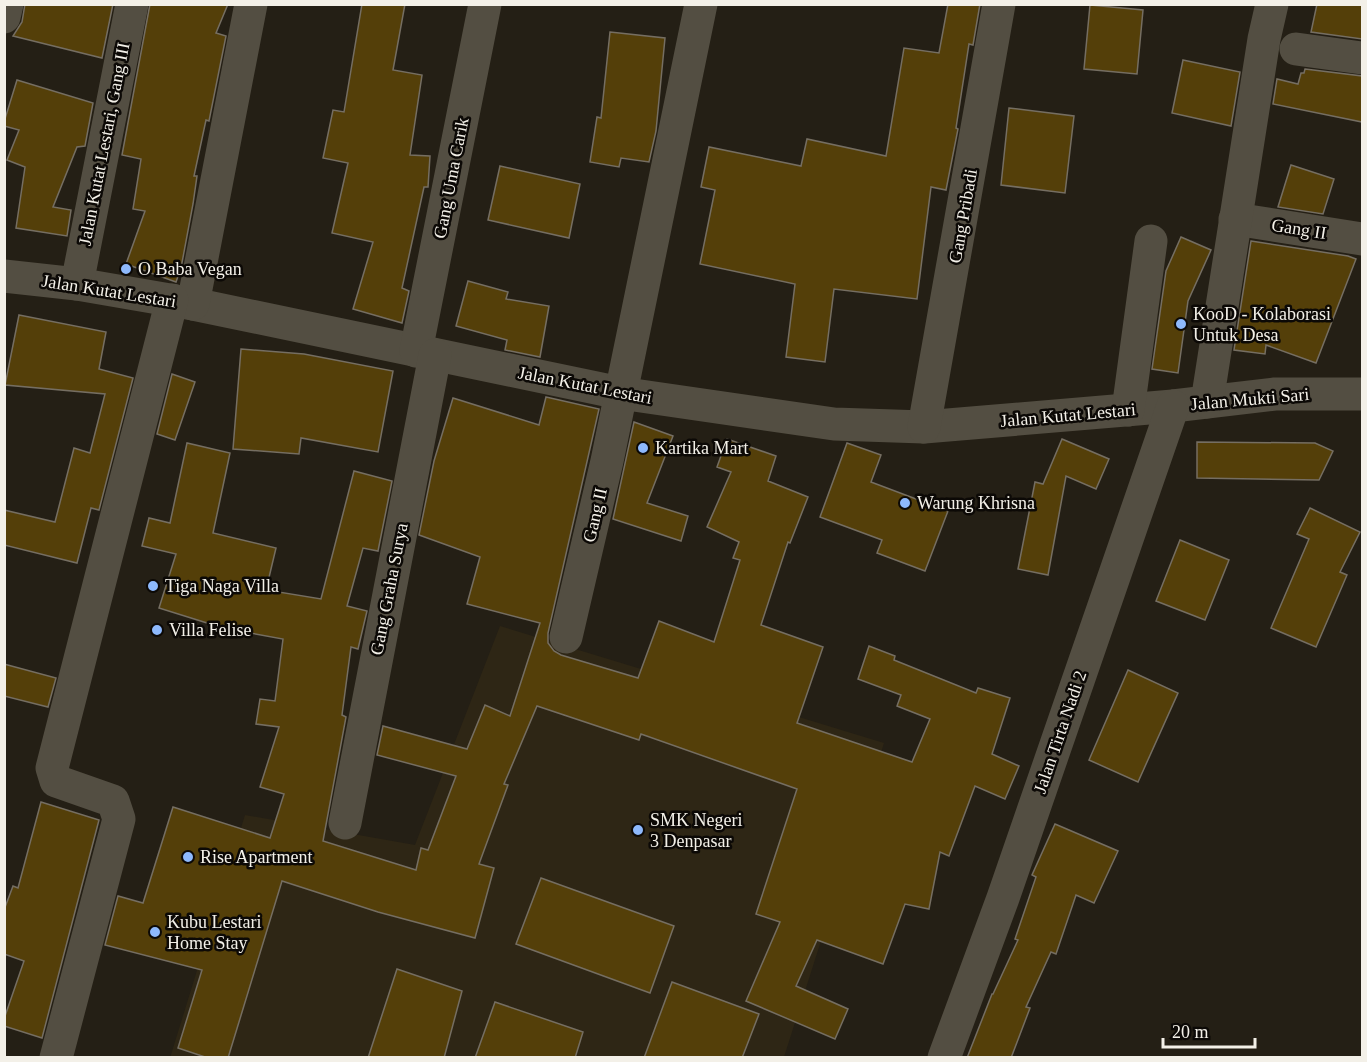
<svg xmlns="http://www.w3.org/2000/svg" width="1367" height="1062" font-family="'Times New Roman',serif">
<rect width="100%" height="100%" fill="#241f15"/>
<polygon fill="#2e2615" points="500,626 884,743 784,1057 170,1058 245,815 415,845"/>
<g fill="#543f09" stroke="#756e62" stroke-width="1.5">
<polygon points="25,4 113,4 102,58 13,36 22,22"/>
<polygon points="150,4 228,4 216,33 226,36 209,121 206,120 194,176 197,176 193,204 181,268 176,282 126,264 145,211 133,209 141,159 122,155"/>
<polygon points="362,4 405,4 393,70 422,75 410,155 430,156 428,187 424,187 402,288 409,291 402,323 353,309 373,242 332,233 348,163 323,158 333,110 344,112"/>
<polygon points="948,4 980,4 973,45 969,44 956,128 958,129 946,190 931,187 917,299 834,289 825,362 786,357 795,284 700,264 715,190 701,187 709,147 801,166 807,139 886,156 904,48 939,53"/>
<polygon points="1317,4 1362,4 1362,39 1311,32"/>
<polygon points="1090,5 1143,10 1137,74 1084,69"/>
<polygon points="610,32 665,38 656,131 649,162 621,158 619,167 590,162 597,117 601,118"/>
<polygon points="1183,60 1240,72 1231,126 1172,113"/>
<polygon points="1305,69 1362,76 1362,122 1273,104 1277,79 1298,84 1301,73 1304,73"/>
<polygon points="17,80 93,103 85,146 77,147 53,207 71,210 67,236 16,228 25,167 7,160 19,130 4,126 4,122"/>
<polygon points="1009,108 1074,116 1065,193 1001,185"/>
<polygon points="1291,165 1334,179 1323,214 1278,207"/>
<polygon points="500,166 580,184 569,238 488,220"/>
<polygon points="1181,237 1211,250 1188,301 1178,373 1152,369 1166,271"/>
<polygon points="1251,241 1348,256 1356,259 1316,363 1266,345 1265,354 1234,350"/>
<polygon points="468,281 508,292 506,299 549,306 540,357 505,350 507,340 456,326"/>
<polygon points="19,315 106,332 99,369 133,378 99,510 91,508 77,563 4,545 4,510 55,522 74,448 90,453 105,394 5,385"/>
<polygon points="241,349 304,354 393,371 378,452 301,438 299,454 233,449"/>
<polygon points="172,374 195,382 175,440 157,434"/>
<polygon points="546,397 599,409 548,633 548,643 554,651 561,655 638,678 659,621 714,642 740,560 733,558 739,542 707,527 731,472 717,467 727,439 776,456 768,481 808,497 790,543 788,542 761,625 823,647 797,723 912,762 930,719 897,706 901,695 858,679 869,646 895,656 894,660 976,693 978,688 1010,698 992,754 1019,766 1005,799 975,786 949,856 940,852 929,909 905,904 883,964 817,940 796,986 848,1009 835,1039 746,1001 780,922 756,914 797,789 641,734 639,740 537,706 504,784 508,785 479,864 494,868 475,938 378,912 282,881 228,1058 208,1058 178,1048 202,970 105,945 118,896 143,903 173,807 270,838 284,794 260,787 279,727 256,724 260,699 275,701 283,639 223,628 159,608 176,554 142,546 149,518 170,523 187,443 230,453 213,533 276,548 266,590 321,599 354,471 392,481 378,551 363,548 347,606 367,611 358,649 351,647 342,715 346,717 323,841 416,870 421,848 428,850 456,776 377,755 383,726 467,749 485,705 510,716 540,623 467,604 480,557 419,535 434,461 453,398 539,425"/>
<polygon points="634,422 673,436 647,503 688,516 681,541 613,519"/>
<polygon points="1062,439 1109,459 1096,489 1066,476 1048,575 1018,569 1035,482 1043,484"/>
<polygon points="1197,442 1315,443 1333,451 1319,480 1197,478"/>
<polygon points="847,443 881,455 871,482 948,511 925,571 877,553 882,540 820,517"/>
<polygon points="1310,508 1360,532 1340,572 1347,575 1316,647 1271,628 1309,539 1297,534"/>
<polygon points="1180,540 1229,560 1205,620 1156,601"/>
<polygon points="4,664 56,678 48,707 4,696"/>
<polygon points="1128,670 1178,693 1138,782 1089,760"/>
<polygon points="41,802 99,820 42,1038 4,1026 4,1019 24,961 4,954 4,910 13,886 18,888"/>
<polygon points="1055,824 1118,851 1094,903 1076,895 1056,954 1051,952 1026,1007 1030,1008 1011,1058 967,1058 992,994 993,994 1018,940 1015,939 1036,877 1032,875"/>
<polygon points="541,878 674,926 650,993 516,944"/>
<polygon points="397,969 462,991 444,1058 368,1058"/>
<polygon points="672,982 759,1014 742,1058 644,1058"/>
<polygon points="495,1002 583,1032 575,1058 475,1058"/>
</g>
<g fill="none" stroke-linecap="round" stroke-linejoin="round">
<g stroke="#534e42" stroke-width="33">
<polyline points="4,17 7,4"/>
<polyline points="1296,49 1362,58"/>
<polyline points="1235,219 1362,239"/>
<polyline points="4,276 77,284 193,304 620,393 834,424 924,427 1173,406 1275,394 1362,394"/>
<polyline points="77,284 132,4"/>
<polyline points="193,304 251,4"/>
<polyline points="416,351 485,4"/>
<polyline points="1207,402 1264,39 1272,4"/>
<polyline points="1128,410 1151,241"/>
<polyline points="924,427 999,4"/>
<polyline points="566,637 607,461 701,4"/>
<polyline points="345,823 435,355"/>
<polyline points="56,1058 119,819 113,801 56,781 52,768 172,300"/>
<polyline points="944,1058 1003,898 1173,406"/>
</g>
</g>
<g fill="#8eb9fc" stroke="#0c0906" stroke-width="2">
<circle cx="126" cy="269" r="6"/>
<circle cx="1181" cy="324" r="6"/>
<circle cx="643" cy="448" r="6"/>
<circle cx="905" cy="503" r="6"/>
<circle cx="153" cy="586" r="6"/>
<circle cx="157" cy="630" r="6"/>
<circle cx="638" cy="830" r="6"/>
<circle cx="188" cy="857" r="6"/>
<circle cx="155" cy="932" r="6"/>
</g>
<g text-anchor="middle" dominant-baseline="central" stroke-width="5" stroke-linejoin="round" paint-order="stroke">
<g font-size="18" fill="#f3f0e8" stroke="#0c0906">
<text transform="translate(104 144) rotate(-79)">Jalan Kutat Lestari, Gang III</text>
<text transform="translate(451 178) rotate(-79)">Gang Uma Carik</text>
<text transform="translate(963 216) rotate(-80)">Gang Pribadi</text>
<text transform="translate(1299 229) rotate(9)">Gang II</text>
<text transform="translate(109 291) rotate(9)">Jalan Kutat Lestari</text>
<text transform="translate(585 385) rotate(11)">Jalan Kutat Lestari</text>
<text transform="translate(1250 399) rotate(-5)">Jalan Mukti Sari</text>
<text transform="translate(1068 415) rotate(-5)">Jalan Kutat Lestari</text>
<text transform="translate(595 515) rotate(-77)">Gang II</text>
<text transform="translate(389 589) rotate(-79)">Gang Graha Surya</text>
<text transform="translate(1060 732) rotate(-71)">Jalan Tirta Nadi 2</text>
</g>
<g font-size="18" fill="#f3f0e8" stroke="#0c0906" text-anchor="start">
<text x="138" y="269">O Baba Vegan</text>
<text x="1193" y="314">KooD - Kolaborasi<tspan x="1193" dy="21">Untuk Desa</tspan></text>
<text x="655" y="448">Kartika Mart</text>
<text x="917" y="503">Warung Khrisna</text>
<text x="165" y="586">Tiga Naga Villa</text>
<text x="169" y="630">Villa Felise</text>
<text x="650" y="820">SMK Negeri<tspan x="650" dy="21">3 Denpasar</tspan></text>
<text x="200" y="857">Rise Apartment</text>
<text x="167" y="922">Kubu Lestari<tspan x="167" dy="21">Home Stay</tspan></text>
</g>
</g>
<rect width="1367" height="1062" fill="none" stroke="#f3f0e8" stroke-width="12"/>
<path d="M1163 1038v9h92v-9" fill="none" stroke="#f3f0e8" stroke-width="3"/>
<text x="1172" y="1038" font-size="18" fill="#f3f0e8" stroke="#0c0906" stroke-width="4.5" paint-order="stroke">20 m</text>
</svg>
